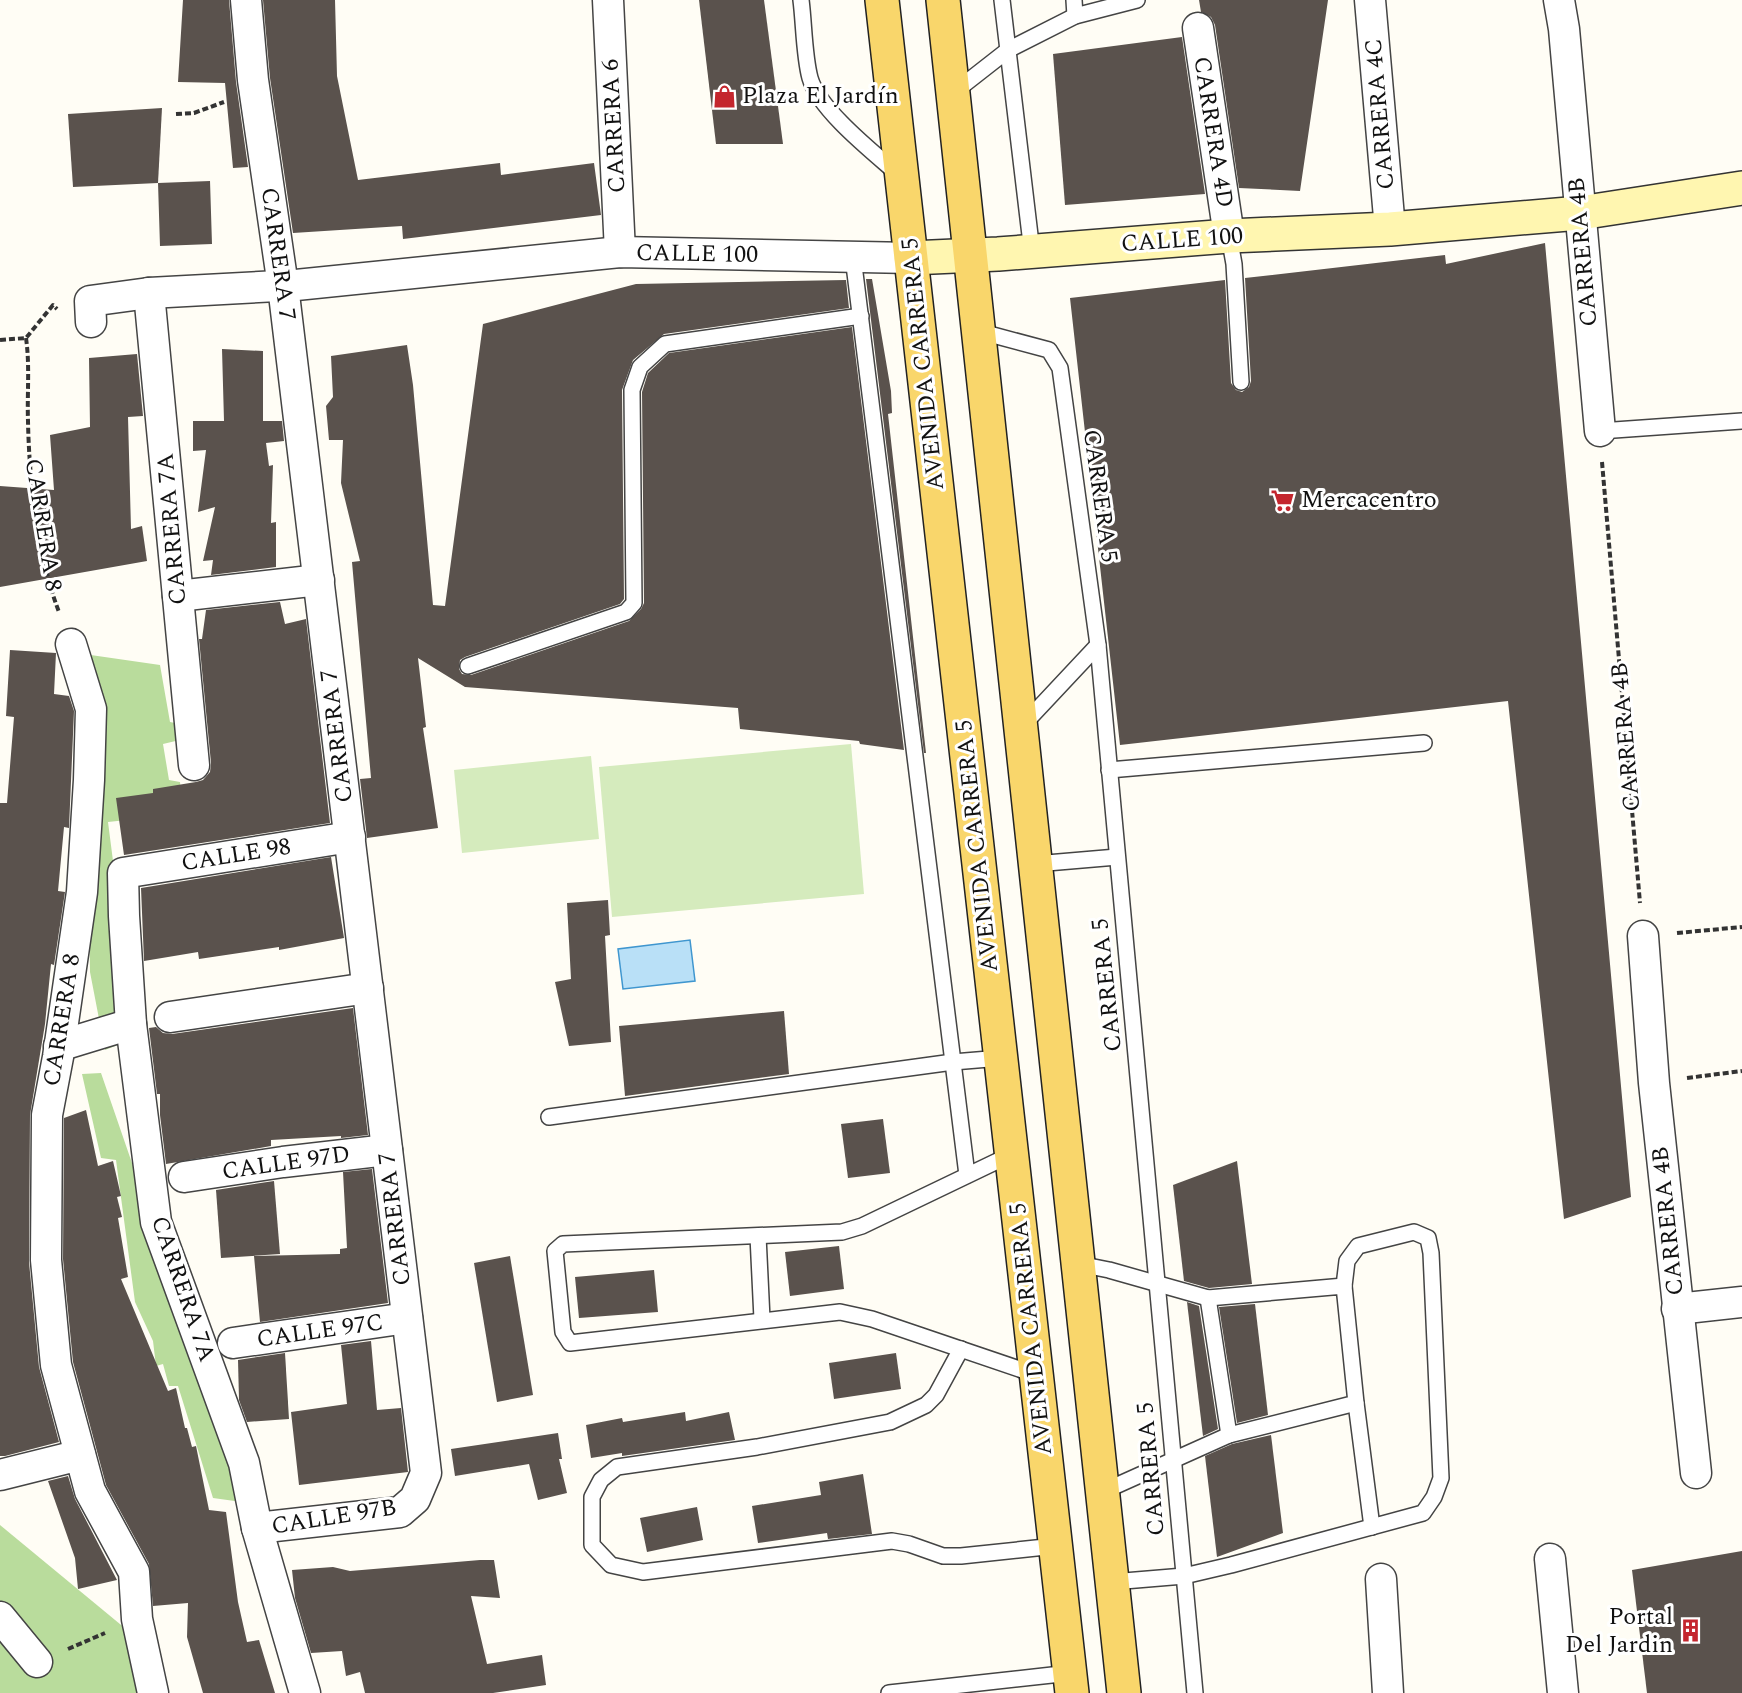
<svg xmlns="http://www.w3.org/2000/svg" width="1742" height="1693" font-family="Spectral,serif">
<rect width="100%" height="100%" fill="#fffdf5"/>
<g fill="#d5ebbd">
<polygon points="851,744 864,894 612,917 599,767"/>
<polygon points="591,756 599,839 462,853 454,770"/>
</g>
<g fill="#b9dc9c">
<polygon points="63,651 160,665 170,722 185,725 184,739 163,744 169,780 180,782 183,814 108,822 118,900 108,908 123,1043 105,1050 90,972 88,837 93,760"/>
<polygon points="101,1073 249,1503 213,1498 178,1386 169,1386 163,1364 156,1366 153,1341 135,1302 116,1160 101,1158 82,1074"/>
<polygon points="0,1525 132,1634 153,1693 0,1693"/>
</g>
<polygon fill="#b9e0f7" stroke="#3f96cf" stroke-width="1.5" points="690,940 695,981 623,989 618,949"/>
<g fill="#5a524d">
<polygon points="183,0 229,0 236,82 248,167 233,168 225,83 178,82"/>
<polygon points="263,0 335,0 337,76 358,180 500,163 501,175 594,163 601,215 403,239 402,226 293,233 270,78"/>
<polygon points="699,0 764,0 783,144 716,144"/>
<polygon points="1199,0 1328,0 1300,191 1239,188 1215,25 1211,17 1201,12"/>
<polygon points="1182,37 1205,194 1065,205 1053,54"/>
<polygon points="162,108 158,183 73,187 68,114"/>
<polygon points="210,181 212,244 160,246 158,183"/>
<polygon points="1545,243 1631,1197 1564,1219 1508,701 1120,745 1070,298 1225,280 1231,383 1236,390 1242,392 1249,387 1251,381 1245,278 1445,255 1446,264"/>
<polygon points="866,279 872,279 891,391 892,413 888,414 926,753 924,753"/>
<polygon points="846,280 849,308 664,334 633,360 622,390 624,599 620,604 465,657 460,660 459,669 462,674 471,675 629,621 641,609 644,603 642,392 648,373 669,353 852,327 904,750 860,744 859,741 740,729 738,708 465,687 418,658 426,727 423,728 438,828 367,838 360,779 371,778 352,562 360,561 341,483 343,440 329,440 326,406 333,397 331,356 407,345 413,385 433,605 445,606 483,324 636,284"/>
<polygon points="222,349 263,351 263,421 282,421 284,441 266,443 269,466 273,465 271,523 276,522 276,567 211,575 213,560 203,561 215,507 198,512 206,450 193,451 193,421 224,421"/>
<polygon points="137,354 143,416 128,417 131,529 142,526 147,561 0,587 0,486 54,490 50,435 90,427 89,358"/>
<polygon points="280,602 285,624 306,619 330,823 124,855 116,798 153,793 153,789 196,782 203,780 210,772 211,763 199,639 202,639 206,610"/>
<polygon points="10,650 56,653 54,694 69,696 74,711 69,828 64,827 58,891 65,892 54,965 51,964 45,1024 30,1115 29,1262 39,1367 59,1442 5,1456 0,1456 0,803 7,803 14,717 6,716"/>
<polygon points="331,857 344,938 279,950 279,947 199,959 198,952 144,961 141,888"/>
<polygon points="608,900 610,935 605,936 611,1042 569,1046 555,982 571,979 567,903"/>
<polygon points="353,1008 368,1135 341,1138 341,1136 271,1140 271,1146 166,1164 160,1115 160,1094 157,1094 149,1028 156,1027 163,1033 172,1034"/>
<polygon points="784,1011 789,1074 625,1096 619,1026"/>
<polygon points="86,1110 98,1166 113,1161 121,1196 117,1197 122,1217 118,1218 128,1277 121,1279 168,1391 176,1388 185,1428 187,1428 192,1447 196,1446 209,1510 226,1512 238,1602 247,1642 259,1640 275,1693 203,1693 187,1637 188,1603 153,1606 149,1564 106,1485 73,1362 63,1259 64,1118"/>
<polygon points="883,1119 890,1173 848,1178 841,1124"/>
<polygon points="1237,1161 1252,1284 1209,1288 1184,1281 1173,1185"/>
<polygon points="372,1169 388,1303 260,1322 254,1256 340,1254 340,1249 347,1248 343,1172"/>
<polygon points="274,1181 280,1254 221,1258 216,1190"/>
<polygon points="839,1246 844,1289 790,1296 785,1252"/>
<polygon points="510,1256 533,1395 497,1402 474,1263"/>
<polygon points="654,1270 658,1312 579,1318 575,1277"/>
<polygon points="1187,1302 1199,1306 1218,1429 1203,1436"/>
<polygon points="1255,1304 1268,1415 1237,1423 1219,1307"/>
<polygon points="371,1341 377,1410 401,1408 408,1472 299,1485 291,1412 347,1404 341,1345"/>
<polygon points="285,1353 289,1419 247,1422 239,1400 238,1360"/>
<polygon points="896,1353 901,1389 834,1399 829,1363"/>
<polygon points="685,1412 686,1421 729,1412 735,1440 622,1456 622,1453 591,1458 586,1425 622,1418 623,1422"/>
<polygon points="558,1433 562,1459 559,1459 567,1493 538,1500 529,1464 455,1476 451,1449"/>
<polygon points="1271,1435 1283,1533 1217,1557 1205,1456 1232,1444"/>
<polygon points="863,1474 872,1534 828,1539 827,1533 758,1543 752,1506 821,1495 819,1482"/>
<polygon points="68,1476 75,1499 117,1580 78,1589 75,1558 48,1481"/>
<polygon points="697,1507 703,1540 647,1552 640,1518"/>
<polygon points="1742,1551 1742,1693 1647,1693 1632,1570"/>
<polygon points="480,1560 494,1560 500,1598 471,1596 487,1664 542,1655 546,1685 493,1693 365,1693 360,1672 346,1676 342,1651 311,1653 295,1598 292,1570 333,1567 350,1571"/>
</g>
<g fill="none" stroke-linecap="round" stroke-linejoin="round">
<defs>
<g id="lane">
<path d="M801,0C804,23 804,56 810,78C819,110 874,153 899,175"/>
<polyline points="1002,0 1032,252"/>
<polyline points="1074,0 1075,16"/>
<polyline points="953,93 1008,50 1075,16 1137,0"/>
<polyline points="1229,236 1234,264 1241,382"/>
<polyline points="853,257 967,1175"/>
<polyline points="978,331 1049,350 1060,368 1098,645 1195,1693"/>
<polyline points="1600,431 1742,421"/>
<polyline points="468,666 626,612 634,603 632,390 640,367 665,344 861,316"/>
<polyline points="1022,726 1098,645"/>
<polyline points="1109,770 1424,743"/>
<polyline points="1035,864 1117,857"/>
<polyline points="549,1117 953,1062 1001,1058"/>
<polyline points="1012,1154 862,1226 842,1232 563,1244 555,1251 563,1332 570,1343 840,1312 872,1319 1037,1375"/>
<polyline points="758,1236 762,1319"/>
<polyline points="1079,1264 1109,1270 1208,1298 1344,1286 1356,1403 1229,1435 1102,1492"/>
<polyline points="1208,1298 1229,1435"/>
<polyline points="961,1349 936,1395 926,1405 890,1422 757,1447 617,1467 601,1480 592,1497 592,1545 611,1565 643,1572 892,1541 909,1544 943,1556 961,1556 1055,1546"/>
<polyline points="1356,1403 1372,1527"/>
<polyline points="1112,1582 1184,1576 1231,1565 1423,1513 1434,1497 1441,1478 1431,1253 1428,1238 1414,1232 1358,1246 1347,1261 1344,1286"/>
<polyline points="889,1693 1070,1673"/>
</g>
<g id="street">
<polyline points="246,0 253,80 283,286 426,1473 415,1499 400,1512 257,1528"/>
<polyline points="608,0 620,252"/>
<polyline points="1370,0 1390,229"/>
<polyline points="1559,0 1564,29 1600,431"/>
<polyline points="1198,28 1229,236"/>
<polyline points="149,293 194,765"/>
<polyline points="91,322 90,301 149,293 296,285 620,252 911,258"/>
<polyline points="178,596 319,580"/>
<polyline points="71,644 91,709 89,780 82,892 58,1057 47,1115 46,1260 56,1365 90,1491 134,1572 137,1619 153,1693"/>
<polyline points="1643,936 1654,1083 1696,1473"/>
<polyline points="170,1017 368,988"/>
<polyline points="59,1046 131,1024"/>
<polyline points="184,1177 283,1162 387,1150"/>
<polyline points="1677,1309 1742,1302"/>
<polyline points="233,1343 407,1318"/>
<polyline points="0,1475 80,1455"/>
<polyline points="1550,1559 1563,1693"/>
<polyline points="1381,1579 1388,1693"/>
<polyline points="0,1617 37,1662"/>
<polyline points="305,1693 257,1528 244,1463 156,1222 131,1024 124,916 123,873 350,837"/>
</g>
<polyline id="secondary" points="911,258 998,254 1229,236 1390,229 1580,213 1742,188"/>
<g id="primary">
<polyline points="882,0 1072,1693"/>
<polyline points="943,0 1124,1693"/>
</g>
</defs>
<use href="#lane" stroke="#444" stroke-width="18"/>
<use href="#street" stroke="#444" stroke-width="33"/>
<use href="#secondary" stroke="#333" stroke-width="36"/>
<use href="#primary" stroke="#222" stroke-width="36"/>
<g stroke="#333" stroke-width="4" stroke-dasharray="6 3" stroke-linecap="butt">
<polyline points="176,114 194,113 224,102"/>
<path d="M26,338C30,366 27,393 28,421C29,480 38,558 59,612"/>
<polyline points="0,340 26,338 53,305 57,309"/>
<polyline points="1602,462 1640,903"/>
<polyline points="1677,933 1742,927"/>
<polyline points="1687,1078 1742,1071"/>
<polyline points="68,1649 105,1633"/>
</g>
<use href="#lane" stroke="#fff" stroke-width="15"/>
<use href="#street" stroke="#fff" stroke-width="30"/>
<use href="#secondary" stroke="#fff6b0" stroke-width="33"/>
<use href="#primary" stroke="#f9d66b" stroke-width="33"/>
</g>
<defs>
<symbol id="shop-bare" viewBox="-9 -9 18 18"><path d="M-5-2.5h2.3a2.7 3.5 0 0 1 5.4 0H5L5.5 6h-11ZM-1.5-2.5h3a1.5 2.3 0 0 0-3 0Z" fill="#c4262e" stroke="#fff" stroke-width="2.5" paint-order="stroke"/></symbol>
<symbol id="supermarket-bare" viewBox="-9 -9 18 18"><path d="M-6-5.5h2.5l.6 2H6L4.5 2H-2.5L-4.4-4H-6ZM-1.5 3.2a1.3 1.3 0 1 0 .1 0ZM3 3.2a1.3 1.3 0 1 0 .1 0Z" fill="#c4262e" stroke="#fff" stroke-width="2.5" paint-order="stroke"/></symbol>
<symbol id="building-bare" viewBox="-9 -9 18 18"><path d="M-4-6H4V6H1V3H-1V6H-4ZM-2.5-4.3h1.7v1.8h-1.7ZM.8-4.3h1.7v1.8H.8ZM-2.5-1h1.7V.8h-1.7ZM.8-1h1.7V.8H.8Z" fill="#c4262e" stroke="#fff" stroke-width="2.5" paint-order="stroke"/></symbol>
</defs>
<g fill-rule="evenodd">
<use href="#shop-bare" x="708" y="80" width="33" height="33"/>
<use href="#supermarket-bare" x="1266" y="484" width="33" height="33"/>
<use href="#building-bare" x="1674" y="1614" width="33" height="33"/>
</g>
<g text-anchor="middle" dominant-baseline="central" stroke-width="6" stroke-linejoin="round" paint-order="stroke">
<g font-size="24" fill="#111" stroke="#fff" text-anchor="start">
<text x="742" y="96">Plaza El Jardín</text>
<text x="1301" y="500">Mercacentro</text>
<text x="1673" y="1617" text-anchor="end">Portal<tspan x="1673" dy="28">Del Jardin</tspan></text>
</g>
<g font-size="24" fill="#111" stroke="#fff">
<text transform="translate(1380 114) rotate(-95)">CARRERA 4C</text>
<text transform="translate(614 126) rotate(-93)">CARRERA 6</text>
<text transform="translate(1213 132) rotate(81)">CARRERA 4D</text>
<text transform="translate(1182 240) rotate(-4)">CALLE 100</text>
<text transform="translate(1583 252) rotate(-95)">CARRERA 4B</text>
<text transform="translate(278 254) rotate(82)">CARRERA 7</text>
<text transform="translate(697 254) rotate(1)">CALLE 100</text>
<text transform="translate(923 364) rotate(-96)">AVENIDA CARRERA 5</text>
<text transform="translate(1100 496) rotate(82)">CARRERA 5</text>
<text transform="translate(43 525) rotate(81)">CARRERA 8</text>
<text transform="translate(172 529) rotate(-95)">CARRERA 7A</text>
<text transform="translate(337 736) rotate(-97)">CARRERA 7</text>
<text transform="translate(1626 737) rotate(-95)">CARRERA 4B</text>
<text transform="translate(977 846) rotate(-96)">AVENIDA CARRERA 5</text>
<text transform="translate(236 855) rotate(-9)">CALLE 98</text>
<text transform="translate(1107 985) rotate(-96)">CARRERA 5</text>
<text transform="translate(62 1020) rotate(-81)">CARRERA 8</text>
<text transform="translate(286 1163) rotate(-8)">CALLE 97D</text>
<text transform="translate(395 1219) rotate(-97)">CARRERA 7</text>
<text transform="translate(1668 1221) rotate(-96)">CARRERA 4B</text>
<text transform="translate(183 1289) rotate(71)">CARRERA 7A</text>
<text transform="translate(1031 1329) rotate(-96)">AVENIDA CARRERA 5</text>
<text transform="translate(320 1331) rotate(-8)">CALLE 97C</text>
<text transform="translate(1151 1469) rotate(-95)">CARRERA 5</text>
<text transform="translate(334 1517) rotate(-9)">CALLE 97B</text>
</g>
</g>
</svg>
